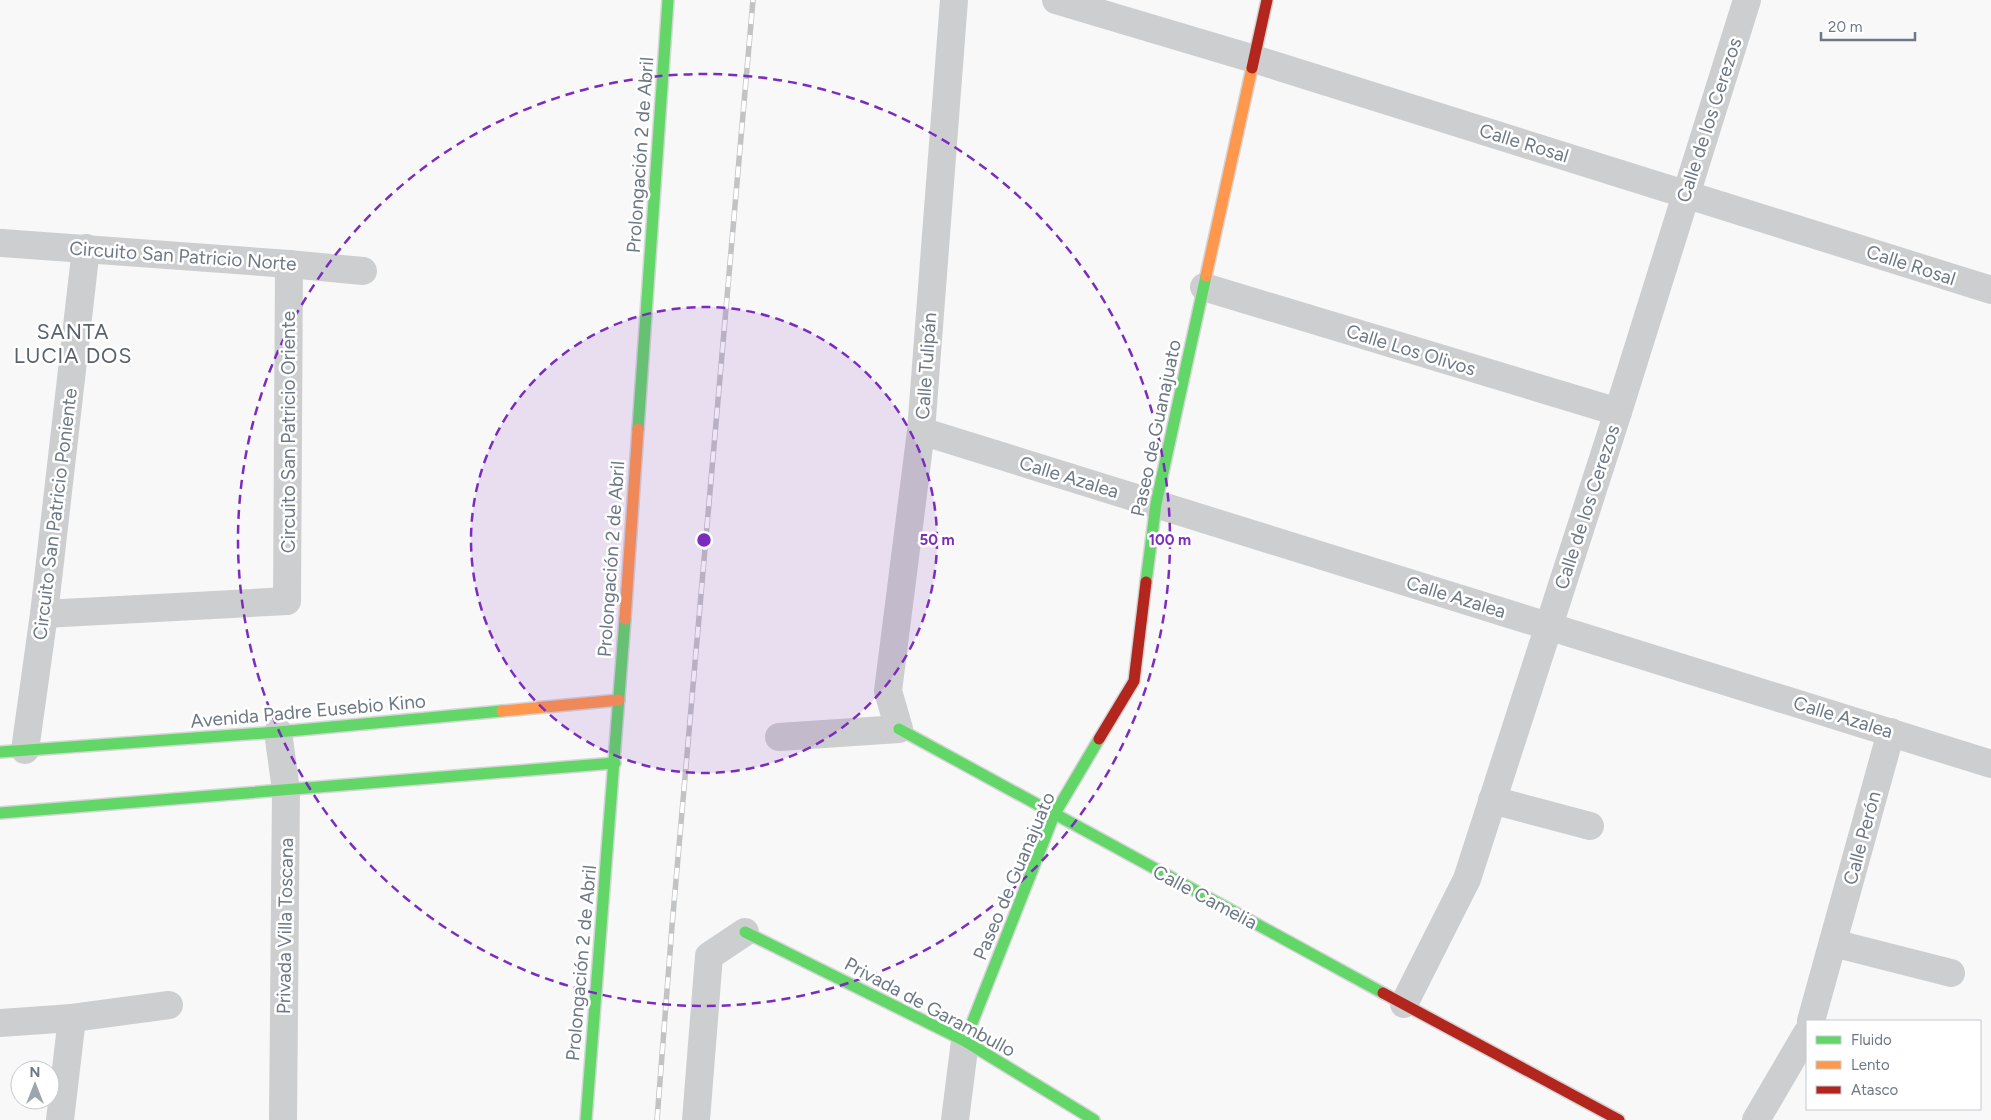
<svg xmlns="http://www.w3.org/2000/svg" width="1991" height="1120" font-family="Figtree,sans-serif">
<rect width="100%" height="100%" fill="#f8f8f8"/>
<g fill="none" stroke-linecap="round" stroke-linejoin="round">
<defs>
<g id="fast">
<polyline points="638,429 668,0"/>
<polyline points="1146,582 1156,504 1206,276"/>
<polyline points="899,729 1383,993"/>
<polyline points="0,752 278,732 502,711"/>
<polyline points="0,813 615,763"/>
<polyline points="745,932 965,1041 1094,1120"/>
<polyline points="965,1041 1054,815 1099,739"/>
<polyline points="586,1120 625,619"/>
</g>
<g id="slow">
<polyline points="1206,276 1252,68"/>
<polyline points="625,619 638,429"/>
<polyline points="502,711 619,700"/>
</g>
<g id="jam">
<polyline points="1252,68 1267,0"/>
<polyline points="1099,739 1134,681 1146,582"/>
<polyline points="1383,993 1619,1120"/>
</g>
</defs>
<use href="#fast" stroke="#d4d5d6" stroke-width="14"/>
<use href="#slow" stroke="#d4d5d6" stroke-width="14"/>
<use href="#jam" stroke="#d4d5d6" stroke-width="14"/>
<g stroke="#cdcecf" stroke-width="28">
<polyline points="1056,0 1254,59 1991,290"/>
<polyline points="2,243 289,264 363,271"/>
<polyline points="1204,287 1618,412"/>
<polyline points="921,431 1991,764"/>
<polyline points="44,614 287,601 289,264"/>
<polyline points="278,732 286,790 283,1120"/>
<polyline points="779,737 899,729 888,691 921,431 954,0"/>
<polyline points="25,750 44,614 86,248"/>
<polyline points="1492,800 1590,826"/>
<polyline points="1833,943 1951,973"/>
<polyline points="1404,1004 1467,879 1618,412 1747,0"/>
<polyline points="1811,1021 1891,732"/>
<polyline points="0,1023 72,1018 169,1005"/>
<polyline points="60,1120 72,1018"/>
<polyline points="696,1120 709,956 745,932"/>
<polyline points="955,1120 965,1041"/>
<polyline points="1756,1120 1807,1033"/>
</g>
<use href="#fast" stroke="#63d668" stroke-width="11"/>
<use href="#slow" stroke="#ff974d" stroke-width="11"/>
<use href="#jam" stroke="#b3261e" stroke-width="11"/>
<defs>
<polyline id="rail" points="657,1120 672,926 753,0"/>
</defs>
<use href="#rail" stroke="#c2c3c5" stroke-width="5.5"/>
<use href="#rail" stroke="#fff" stroke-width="4" stroke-dasharray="11" stroke-linecap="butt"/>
</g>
<circle cx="704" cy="540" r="233" fill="#7b2cbf" fill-opacity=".12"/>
<g fill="none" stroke="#7b2cbf" stroke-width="2.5" stroke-dasharray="9 6">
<circle cx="704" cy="540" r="233"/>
<circle cx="704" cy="540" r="466"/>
</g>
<g text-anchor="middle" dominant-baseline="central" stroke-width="5" stroke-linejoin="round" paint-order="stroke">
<g font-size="19" fill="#6c7885" stroke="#fff">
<text transform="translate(1709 120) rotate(-72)">Calle de los Cerezos</text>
<text transform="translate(1524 143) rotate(17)">Calle Rosal</text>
<text transform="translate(640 155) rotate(-86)">Prolongación 2 de Abril</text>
<text transform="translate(183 256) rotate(4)">Circuito San Patricio Norte</text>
<text transform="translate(1911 265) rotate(18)">Calle Rosal</text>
<text transform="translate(1411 350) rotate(17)">Calle Los Olivos</text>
<text transform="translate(926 366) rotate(-86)">Calle Tulipán</text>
<text transform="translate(1156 428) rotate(-78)">Paseo de Guanajuato</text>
<text transform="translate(288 432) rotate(-90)">Circuito San Patricio Oriente</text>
<text transform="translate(1069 477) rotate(17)">Calle Azalea</text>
<text transform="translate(1587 507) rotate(-72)">Calle de los Cerezos</text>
<text transform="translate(55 514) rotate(-83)">Circuito San Patricio Poniente</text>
<text transform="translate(611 559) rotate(-86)">Prolongación 2 de Abril</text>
<text transform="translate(1456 597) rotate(17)">Calle Azalea</text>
<text transform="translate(308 711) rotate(-5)">Avenida Padre Eusebio Kino</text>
<text transform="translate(1843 717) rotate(17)">Calle Azalea</text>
<text transform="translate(1862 838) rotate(-75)">Calle Perón</text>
<text transform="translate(1014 876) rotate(-67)">Paseo de Guanajuato</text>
<text transform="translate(1205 897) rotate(28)">Calle Camelia</text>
<text transform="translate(285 926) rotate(-89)">Privada Villa Toscana</text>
<text transform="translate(581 963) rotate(-85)">Prolongación 2 de Abril</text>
<text transform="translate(930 1007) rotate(28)">Privada de Garambullo</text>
</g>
<g font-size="21" letter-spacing="1" fill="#59626b" stroke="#fff">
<text x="73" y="331">SANTA<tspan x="73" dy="24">LUCIA DOS</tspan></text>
</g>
</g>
<circle cx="704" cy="540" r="8" fill="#7b2cbf" stroke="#fff" stroke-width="2.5"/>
<g font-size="15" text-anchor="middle" font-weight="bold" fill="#7b2cbf" stroke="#fff" stroke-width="5" stroke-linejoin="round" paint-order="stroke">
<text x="937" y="545">50 m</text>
<text x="1170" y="545">100 m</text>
</g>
<rect x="1806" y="1020" width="175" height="90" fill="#ffffff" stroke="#c4c9ce"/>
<rect x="1816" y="1036" width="25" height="8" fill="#63d668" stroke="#c4c9ce"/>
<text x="1851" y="1045" font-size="15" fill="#6c7885">Fluido</text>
<rect x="1816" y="1061" width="25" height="8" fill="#ff974d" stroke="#c4c9ce"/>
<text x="1851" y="1070" font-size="15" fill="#6c7885">Lento</text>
<rect x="1816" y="1086" width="25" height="8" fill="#b3261e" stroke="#c4c9ce"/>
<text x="1851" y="1095" font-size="15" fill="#6c7885">Atasco</text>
<g transform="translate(35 1085)"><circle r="24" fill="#ffffff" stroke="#c4c9ce"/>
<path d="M0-4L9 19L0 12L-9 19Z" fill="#9da5ad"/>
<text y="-8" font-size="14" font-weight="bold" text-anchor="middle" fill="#6c7885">N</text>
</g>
<path d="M1821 32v8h94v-8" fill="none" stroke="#6c7885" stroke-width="2.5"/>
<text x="1828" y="32" font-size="15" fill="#6c7885" stroke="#ffffff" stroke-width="4" paint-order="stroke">20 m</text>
</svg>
